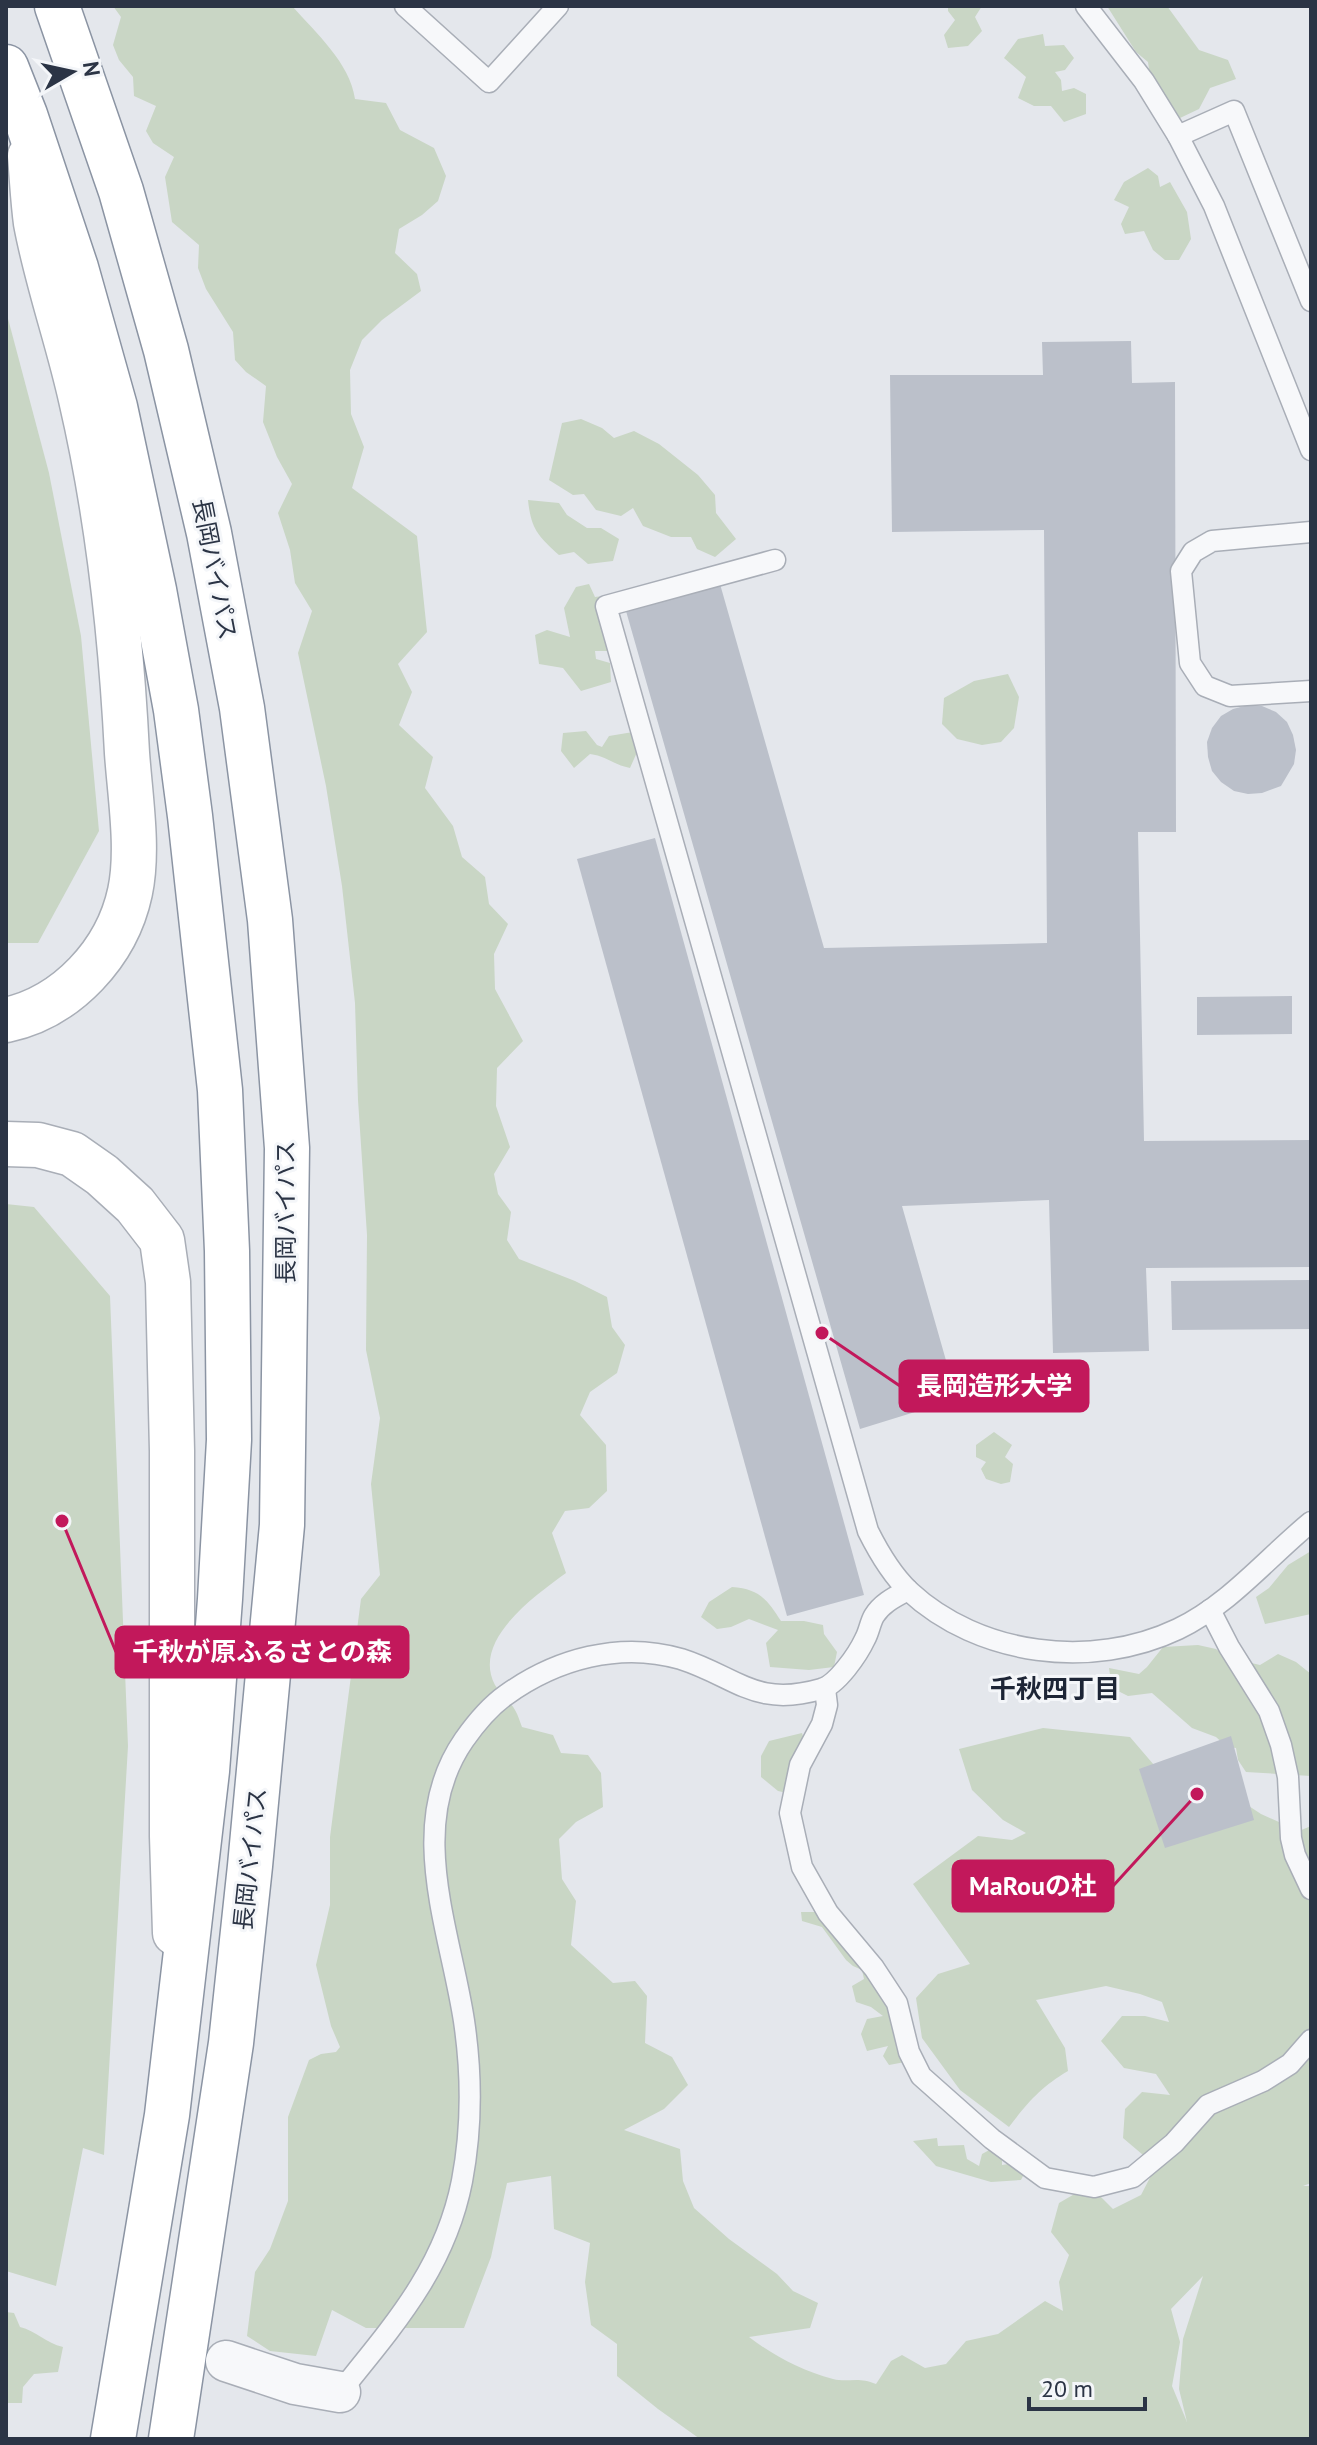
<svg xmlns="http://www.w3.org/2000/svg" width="1317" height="2445" font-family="'PT Sans','Noto Sans JP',sans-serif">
<rect width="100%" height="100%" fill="#e4e7ec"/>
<g fill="#c9d6c5" fill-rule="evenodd">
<path d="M113,6H292C316,33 350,63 355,99L386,103L400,130L434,148L446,176L438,201L422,215L399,229L395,253L417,274L421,291L382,320L362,340L350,370L351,414L364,447L352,488L417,536L427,632L398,664L412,692L399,725L433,757L425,788L453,826L462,857L485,877L489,904L508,924L494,954L495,989L523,1041L497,1068L496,1106L510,1147L494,1174L498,1194L511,1212L507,1240L519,1259L575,1281L607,1297L612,1327L625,1345L617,1373L590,1392L580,1415L606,1445L607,1491L589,1508L565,1511L552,1533L566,1573C536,1595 471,1640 495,1685C500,1694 510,1701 515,1710C518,1715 520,1722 522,1727L553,1735L561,1753L588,1755L601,1773L603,1807L576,1822L559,1839L562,1879L576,1901L571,1945L613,1983L635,1981L647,1996L645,2043L672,2057L688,2085L664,2109L624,2130L680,2149L683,2181L694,2208L729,2239L777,2274L793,2291L818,2303L810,2328L749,2337C774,2356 802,2371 833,2379C849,2383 857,2376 876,2384L891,2361L902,2355L925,2368L946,2364L966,2341L998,2334L1045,2301L1063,2311L1059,2282L1069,2255L1051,2232L1059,2203L1078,2192L1099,2195L1113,2209L1141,2195L1156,2166L1123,2138L1125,2109L1142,2092L1170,2095L1156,2074L1124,2068L1101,2041L1122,2016H1145L1169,2022L1162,2002L1140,1994L1106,1986L1036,2000L1065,2048L1068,2071C1041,2087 1028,2102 1009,2127L960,2090L922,2038L916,1998L938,1974L970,1964L913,1884L978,1836L1012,1840L1026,1833L1003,1820L972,1790L959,1749L1043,1728L1130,1737L1160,1772L1226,1791L1261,1814L1299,1831L1311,1826V2183L1303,2186H1311V2439H700L658,2409L617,2376V2344L591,2325L585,2282L590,2243L554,2229L551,2176L507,2183L491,2257L464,2328H366L332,2310L316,2356L270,2351L247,2336L255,2272L270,2249L288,2201V2117L309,2060L321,2054L336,2052L340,2047L331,2026L316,1965L330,1905V1837L361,1599L380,1575L371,1484L380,1418L366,1350L367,1235L358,1100L355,1003L342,886L326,786L298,653L312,611L295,583L290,550L278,513L292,484L277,457L263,422L266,386L246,372L235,360L233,332L206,289L198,268L199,245L172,222L165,177L174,157L153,143L146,131L156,106L134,96L133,77L119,60L113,45L121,17ZM1203,2276L1183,2339L1179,2389L1187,2422L1172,2386L1180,2342L1171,2309Z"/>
<polygon points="948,6 982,6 975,17 982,31 968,46 948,48 944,35 955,20 948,11"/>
<polygon points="1107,6 1167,6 1199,50 1228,60 1236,79 1210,88 1199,109 1180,118 1150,76 1148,62 1136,52"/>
<polygon points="1043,34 1045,46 1064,45 1074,58 1065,70 1055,72 1061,80 1062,91 1074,88 1086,94 1086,114 1064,122 1051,106 1034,106 1018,98 1026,77 1004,58 1018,39"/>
<polygon points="1148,168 1158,176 1160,187 1170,182 1187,212 1191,239 1179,260 1165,260 1153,250 1144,231 1125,234 1121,224 1129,207 1114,200 1124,182"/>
<polygon points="6,311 49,473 81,636 99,831 38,943 6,943"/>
<polygon points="581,419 602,428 614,438 634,431 659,444 698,475 715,495 716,513 736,539 715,557 697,549 691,537 671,537 643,526 633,508 621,516 596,510 584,494 573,495 549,480 562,423"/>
<path d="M528,500L559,503L567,515L587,528H601L619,539L613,561L588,564L574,552L559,555C538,536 531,529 528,500Z"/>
<polygon points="589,584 595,597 610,595 619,635 611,651 595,651 596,659 610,663 611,682 581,691 563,668 539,664 535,635 547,630 570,637 564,608 576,587"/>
<polygon points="1008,674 1019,697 1014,728 1001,742 982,745 957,739 942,724 944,698 974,681"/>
<path d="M586,731L597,745L602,747L609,736L633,732L638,750L630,768C614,765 606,756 590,754L574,768L561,751L563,733Z"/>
<polygon points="6,1204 34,1207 110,1296 128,1746 104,2155 83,2148 56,2286 6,2271"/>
<polygon points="994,1432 1012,1445 1005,1457 1013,1464 1010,1482 1001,1484 986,1479 981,1469 986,1462 976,1457 976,1445"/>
<polygon points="1311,1551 1311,1614 1265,1624 1256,1597 1269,1588 1288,1565"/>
<path d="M732,1587C759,1589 767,1599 781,1621H804L823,1625L824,1634L837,1652L834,1667L809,1670L770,1667L766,1643L778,1630L749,1619L731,1627L717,1629L701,1617L709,1602Z"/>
<polygon points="1198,1645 1216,1649 1226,1657 1260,1665 1278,1654 1296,1662 1311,1674 1311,1776 1246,1772 1238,1760 1236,1748 1227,1747 1216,1737 1192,1728 1152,1693 1128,1696 1112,1688 1109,1668 1139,1674 1147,1667 1163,1647"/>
<polygon points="802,1733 809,1756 787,1793 778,1791 761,1777 761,1756 769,1741"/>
<polygon points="801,1912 820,1912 820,1919 838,1927 862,1957 894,2016 894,2039 900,2038 905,2062 889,2065 883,2056 888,2046 867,2051 861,2034 867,2019 883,2016 871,2007 856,2002 852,1986 864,1979 862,1970 853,1966 846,1960 822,1927 802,1921"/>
<polygon points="937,2138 938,2146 964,2145 967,2159 979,2166 982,2154 993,2148 1002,2156 1002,2165 1015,2163 1025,2172 1021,2180 991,2182 936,2166 913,2141"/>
<path d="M6,2312L14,2313L20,2327C36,2331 46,2343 63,2347L58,2372L34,2374L23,2387L22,2403H6Z"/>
</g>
<g fill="#bbc0ca">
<polygon points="1131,341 1132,383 1175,382 1176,832 1138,832 1144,1141 1311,1140 1311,1267 1146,1268 1149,1351 1053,1353 1049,1200 902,1206 957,1399 860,1429 626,611 720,584 824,948 1047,943 1044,530 892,532 890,375 1043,375 1042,342"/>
<polygon points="1248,705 1262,706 1276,712 1287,722 1293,735 1296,750 1294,764 1281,786 1262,793 1248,794 1234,791 1221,782 1212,771 1208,757 1207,742 1212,728 1221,716 1233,709"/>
<polygon points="655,838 864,1595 787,1616 577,859"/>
<polygon points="1292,996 1292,1034 1197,1035 1197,997"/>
<polygon points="1311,1280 1311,1329 1172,1330 1171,1281"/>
<polygon points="1231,1736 1254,1820 1165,1848 1139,1769"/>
</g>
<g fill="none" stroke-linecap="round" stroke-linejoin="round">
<defs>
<g id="lane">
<polyline points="405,6 489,82 558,6"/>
<polyline points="1086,6 1144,81 1178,136 1214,206 1311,450"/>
<polyline points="1178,136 1234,111 1311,301"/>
<polyline points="1311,532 1212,541 1193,552 1181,571 1190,663 1205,686 1230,696 1311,691"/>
<path d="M775,560L606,606L868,1531C879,1553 891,1574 909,1591C979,1656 1092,1670 1178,1629C1230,1604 1267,1558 1311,1522"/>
<polyline points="1210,1610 1229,1647 1269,1711 1281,1745 1288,1777 1291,1838 1295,1855 1311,1889"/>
<polyline points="825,1689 827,1705 822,1724 800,1765 790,1813 802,1867 828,1913 874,1968 897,2003 909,2052 921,2076 992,2139 1045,2178 1094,2187 1133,2177 1174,2143 1208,2105 1263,2081 1290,2064 1311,2040"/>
<path d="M340,2392C394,2325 445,2268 462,2181C472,2128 472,2075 464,2021C450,1929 405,1825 464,1740C476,1723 489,1707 506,1695C556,1659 620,1641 681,1659C737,1677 755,1708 821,1689C837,1685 858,1654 865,1639C869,1632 870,1623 874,1616C882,1603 895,1597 908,1590"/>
</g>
<polyline id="street" points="226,2361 295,2384 340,2392"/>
<g id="secondary">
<path d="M6,1020C67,1007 117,953 130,892C139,850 130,796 127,753C121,634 108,515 81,399C68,340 47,282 36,223C33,201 32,178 30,156"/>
<polyline points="6,1144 38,1145 72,1154 102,1175 135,1205 162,1240 168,1282 172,1451 172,1836 175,1933"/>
</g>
<g id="highway">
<polyline points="57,6 121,191 166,350 209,533 242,708 270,920 287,1148 282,1525 250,1866 231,2043 171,2439"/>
<polyline points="6,67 25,115 76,268 115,407 154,590 176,710 190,816 220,1090 227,1251 229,1440 220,1599 207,1771 167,2115 113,2439"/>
</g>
</defs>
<use href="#lane" stroke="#a9aeb7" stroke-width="23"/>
<use href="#street" stroke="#a9aeb7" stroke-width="43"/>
<use href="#secondary" stroke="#a9aeb7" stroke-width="47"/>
<use href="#highway" stroke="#8b94a3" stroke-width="47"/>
<use href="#lane" stroke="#f7f8fa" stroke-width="20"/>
<use href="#street" stroke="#f7f8fa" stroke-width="40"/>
<use href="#secondary" stroke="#fff" stroke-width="44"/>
<use href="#highway" stroke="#fff" stroke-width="44"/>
</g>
<g text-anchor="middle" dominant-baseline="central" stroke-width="6" stroke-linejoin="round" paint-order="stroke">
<g font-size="24" fill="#2b3445" stroke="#f4f6f9">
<text transform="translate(215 569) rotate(79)">長岡バイパス</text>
<text transform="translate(285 1212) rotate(-90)">長岡バイパス</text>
<text transform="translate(250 1859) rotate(-84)">長岡バイパス</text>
</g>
<g font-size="26" font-weight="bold" fill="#1d2536" stroke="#f4f6f9">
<text x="1055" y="1688">千秋四丁目</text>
</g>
</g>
<path fill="none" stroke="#c2185b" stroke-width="3" d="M822 1333L900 1386M62 1521L116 1652M1197 1794L1113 1886"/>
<g fill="#c2185b" stroke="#f4f6f9" stroke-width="3">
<circle cx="822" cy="1333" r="8"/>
<circle cx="62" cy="1521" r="8"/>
<circle cx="1197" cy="1794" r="8"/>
</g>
<g fill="#c2185b" stroke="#c2185b" stroke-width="3">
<rect x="900" y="1361" width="188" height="50" rx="8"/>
<rect x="116" y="1627" width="292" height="50" rx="8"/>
<rect x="953" y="1861" width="160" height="50" rx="8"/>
</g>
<g font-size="26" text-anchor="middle" font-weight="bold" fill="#fff">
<text x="994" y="1395">長岡造形大学</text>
<text x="262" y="1661">千秋が原ふるさとの森</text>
<text x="1033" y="1895">MaRouの杜</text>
</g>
<rect width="1317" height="2445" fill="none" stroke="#2b3445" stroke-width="16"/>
<g transform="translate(72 72) rotate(81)" stroke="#f4f6f9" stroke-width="6" paint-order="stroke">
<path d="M0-6L14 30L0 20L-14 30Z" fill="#2b3445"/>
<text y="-12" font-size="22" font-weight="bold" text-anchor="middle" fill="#2b3445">N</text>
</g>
<path d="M1029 2397v12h116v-12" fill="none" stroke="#2b3445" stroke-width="4"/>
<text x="1041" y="2397" font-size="24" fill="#2b3445" stroke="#f4f6f9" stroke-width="6" paint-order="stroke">20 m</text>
</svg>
